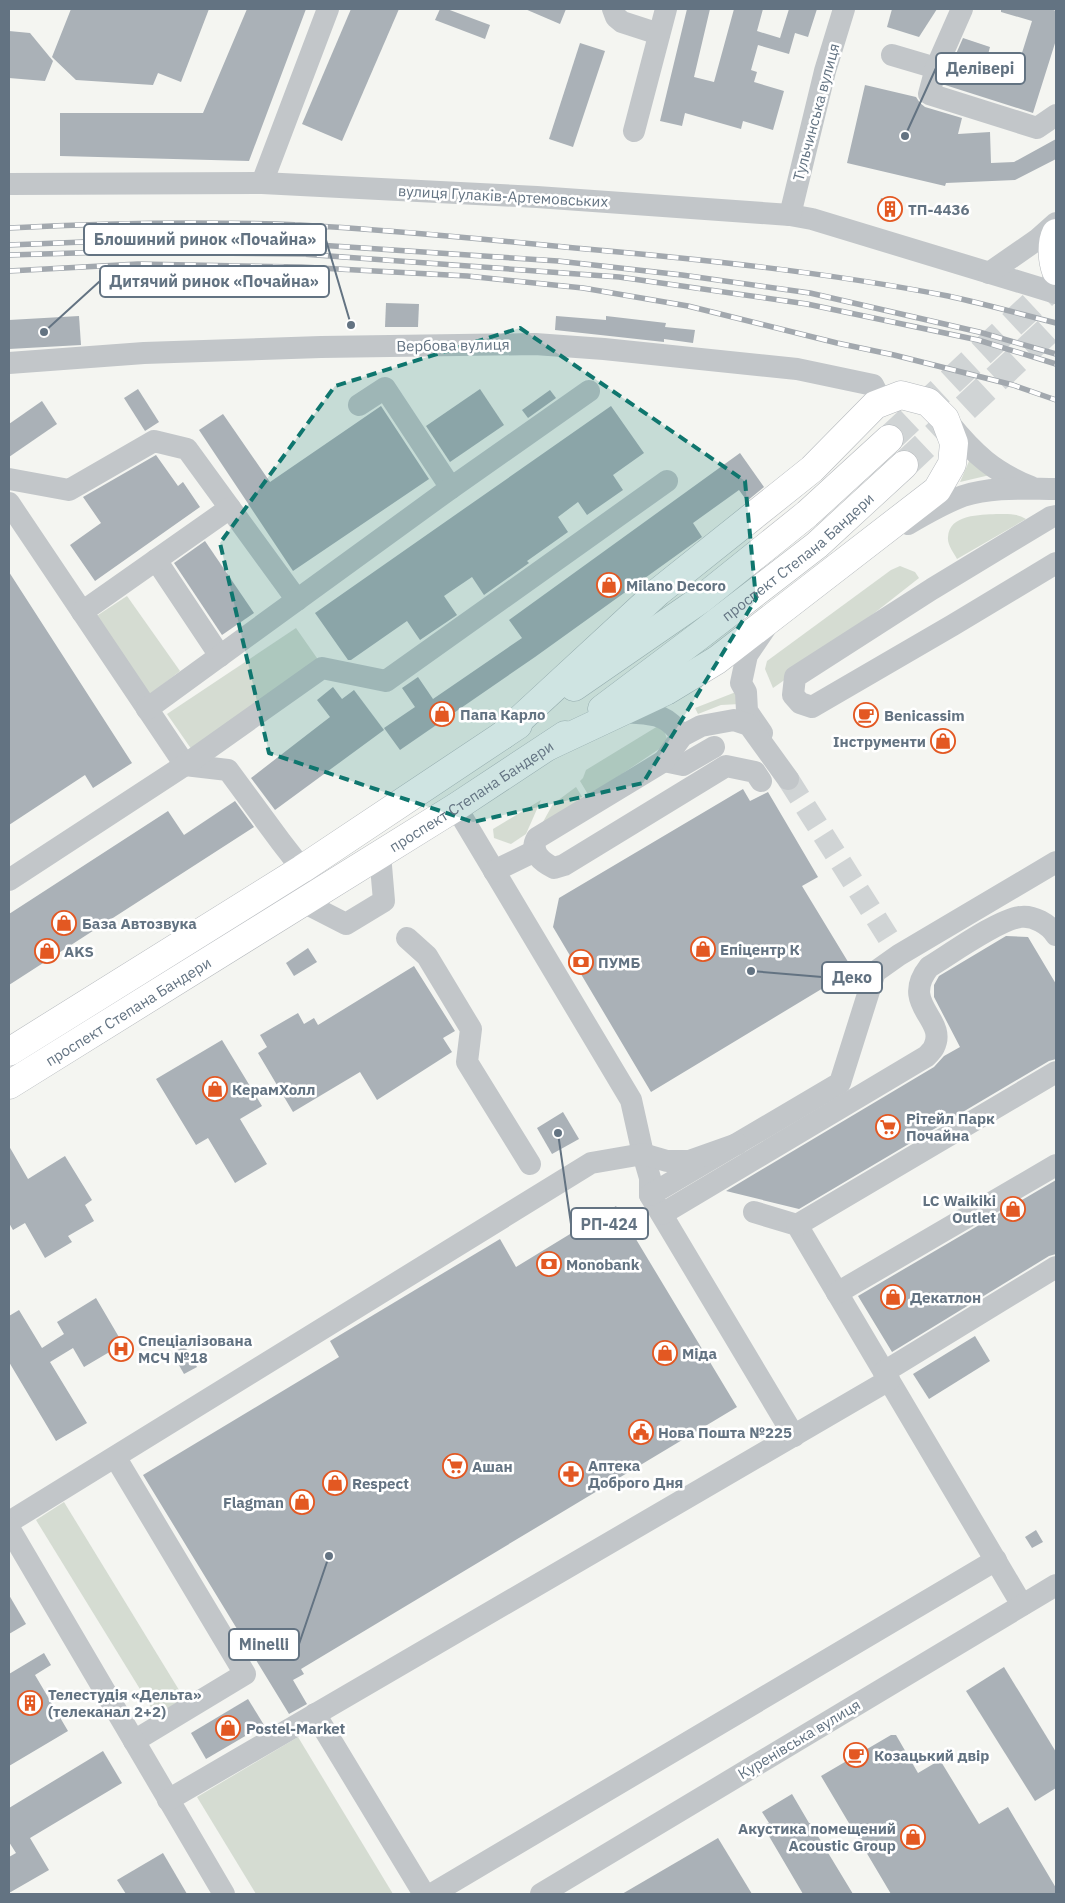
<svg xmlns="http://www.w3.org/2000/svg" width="1065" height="1903" font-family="'IBM Plex Sans',sans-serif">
<rect width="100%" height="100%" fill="#f4f5f1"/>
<g fill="#d5dcd2">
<polygon points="970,459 990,475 960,482"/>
<path d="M996,514C1007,514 1017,513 1026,519L957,559C954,553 947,545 948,537C949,514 981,515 996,514Z"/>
<polygon points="900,566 915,572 919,578 826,651 773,688 765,669 767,661 891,570"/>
<polygon points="127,596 180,671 148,696 95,617"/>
<polygon points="296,628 319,661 192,750 167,714"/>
<polygon points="741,690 740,704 721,705 698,714 695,708"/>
<polygon points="658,726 664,730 667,739 662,747 589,796 580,781 583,778 586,770"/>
<polygon points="576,787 584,800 539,829 553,804"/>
<polygon points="541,800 526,834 511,844 494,838 493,829"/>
<polygon points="64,1502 187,1703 159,1720 36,1520"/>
<polygon points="298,1737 393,1894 256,1894 197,1797"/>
</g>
<g fill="#aab1b7">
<polygon points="71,9 209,9 181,82 158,73 153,85 76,80 52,57"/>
<polygon points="247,9 306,9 249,161 60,156 60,113 203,113"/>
<polygon points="351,9 399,9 342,141 302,124"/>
<polygon points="440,9 447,9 490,25 485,39 435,20"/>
<polygon points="525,9 566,9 560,24"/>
<polygon points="687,9 710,9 694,77 714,82 734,9 763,9 757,31 780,38 789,9 817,9 808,37 795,33 789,54 758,45 751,70 757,72 754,82 784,91 773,130 743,121 741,129 685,113 682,126 660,121"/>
<polygon points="892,9 937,9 919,37 887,27"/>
<polygon points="1001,9 1051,9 1056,11 1056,40 1033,113 945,85 948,72 963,38 990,47 986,62 1016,72 1032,21 1001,12"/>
<polygon points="9,31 30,33 53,61 45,81 9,78"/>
<polygon points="580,43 605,51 573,147 549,139"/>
<polygon points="865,85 916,97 920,103 925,107 962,118 958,134 990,132 991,163 1014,162 1056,139 1056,159 1015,180 946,183 945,186 847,163"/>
<polygon points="881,198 902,203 899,219 878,215"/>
<polygon points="386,303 419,304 418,327 385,327"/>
<polygon points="79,316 81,345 9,349 9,320"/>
<polygon points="556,316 606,320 606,316 666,323 665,327 695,330 693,343 664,339 664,342 555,330"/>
<polygon points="138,389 159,422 145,431 124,398"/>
<polygon points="480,389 504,425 450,462 426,426"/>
<polygon points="550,390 556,398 528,418 522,410"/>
<polygon points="42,401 57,424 9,457 9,424"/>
<polygon points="381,406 429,479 293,571 199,430 223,414 270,482"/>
<polygon points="611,406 644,453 613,475 623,490 587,515 578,502 558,517 568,532 527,561 529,563 484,595 472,577 444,596 457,615 420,640 407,621 351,660 348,660 315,613"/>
<polygon points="740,453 764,487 747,501 739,490 693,523 702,537 535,657 400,750 384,728 415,707 402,688 418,677 433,699 522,638 509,620"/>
<polygon points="156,455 178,486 183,482 200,507 95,581 70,545 101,523 83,497"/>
<polygon points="205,541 254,613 222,635 174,563"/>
<polygon points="9,572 132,763 93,788 85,775 9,825"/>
<polygon points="333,687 342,699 354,690 384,730 275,810 251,778 330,717 317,700"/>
<polygon points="743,789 750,801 768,792 818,877 802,886 853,970 651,1092 553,927 559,898"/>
<polygon points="235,801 254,827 9,985 9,914 168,811 184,835"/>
<polygon points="1006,936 1028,937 1056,984 1056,1059 1049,1061 799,1209 726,1191 934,1067 944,1056 960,1047 934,997 934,985 939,976"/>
<polygon points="308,948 317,962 294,976 286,963"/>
<polygon points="414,966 455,1031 443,1038 452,1052 377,1100 360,1072 293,1112 258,1053 267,1047 260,1035 298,1013 304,1024 314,1018 318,1025"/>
<polygon points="222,1040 262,1106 240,1119 267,1164 235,1183 208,1138 196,1145 156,1079"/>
<polygon points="563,1112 579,1139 552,1154 537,1128"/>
<polygon points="9,1146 28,1179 65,1156 92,1200 85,1205 94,1221 68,1236 72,1242 45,1258 25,1223 13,1230 9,1223"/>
<polygon points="1056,1180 1056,1254 1049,1256 892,1352 858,1296"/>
<polygon points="616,1206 737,1407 301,1669 304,1674 293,1680 307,1704 289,1714 143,1475 339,1357 330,1341 500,1239 516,1267"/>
<polygon points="96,1298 123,1344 84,1367 73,1348 50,1362 87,1423 56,1441 9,1362 9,1316 19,1310 42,1348 64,1334 57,1322"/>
<polygon points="975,1336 990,1361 929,1399 913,1374"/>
<polygon points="185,1346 197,1367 184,1374 172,1353"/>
<polygon points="1036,1530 1043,1542 1032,1548 1025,1537"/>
<polygon points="9,1595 26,1624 9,1634"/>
<polygon points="44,1653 51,1665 35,1675 68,1731 9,1766 9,1674"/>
<polygon points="1004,1667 1056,1752 1056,1788 1035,1801 966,1691"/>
<polygon points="248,1699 264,1725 206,1759 191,1733"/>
<polygon points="891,1735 896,1735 918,1773 940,1760 979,1824 1008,1807 1056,1888 1056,1894 891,1894 821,1776"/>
<polygon points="103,1751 122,1783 30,1838 49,1870 9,1893 9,1857 16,1853 9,1842 9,1808"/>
<polygon points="792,1794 809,1823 810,1823 853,1894 803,1894 763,1826 769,1823 762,1812"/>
<polygon points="718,1838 752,1894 622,1894"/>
<polygon points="163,1853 187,1894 126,1894 117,1880"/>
</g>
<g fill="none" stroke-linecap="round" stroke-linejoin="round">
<polyline stroke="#d0d4d5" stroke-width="22" stroke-dasharray="22 11" stroke-linecap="butt" points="788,779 893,945"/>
<g stroke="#d0d4d5" stroke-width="28" stroke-dasharray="28 14" stroke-linecap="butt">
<polyline points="889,439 1056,283"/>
<polyline points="904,465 1056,323"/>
</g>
<defs>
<g id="major">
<path d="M1056,233C1051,243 1052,260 1056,271"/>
<polyline points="574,687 700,600 807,514 889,439"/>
<path id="s1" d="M602,709L699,636L817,545L904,465"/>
<polyline points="503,735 658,592 812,469 875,405 901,395 928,402 945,419 954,443 952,464 937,490 717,660 666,691 549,746"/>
<polyline points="9,1052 302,869 518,725"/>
<path id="s2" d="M9,1085L456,807L565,735"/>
</g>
</defs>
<use href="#major" stroke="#b5b9bd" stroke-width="29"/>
<g stroke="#c2c6c9" stroke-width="22">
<polyline points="613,9 616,17 622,22 659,34"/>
<polyline points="892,55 936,68 962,9"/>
<polyline points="936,68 929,94 1037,128 1056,115"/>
<polyline points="634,131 666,9"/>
<polyline points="262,183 328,9"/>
<polyline points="9,184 262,183 537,197 790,215 812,219 1056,293"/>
<polyline points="790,215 825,71 844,9"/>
<polyline points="989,273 1038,239 1056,223"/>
<polyline points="9,363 144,353 321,347 535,344 604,349 797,369 873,385 878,395 875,405"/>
<polyline points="359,405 385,388 451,488"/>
<path d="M949,423C974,454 994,472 1031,487"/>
<polyline points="9,479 69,490 154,441 187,449 297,600"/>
<polyline points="9,503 185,765"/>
<polyline points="1056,516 1051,517 932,589 795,677 793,695 800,703 812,707 953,625 1056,563"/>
<path d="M908,524C925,514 944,503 963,496C992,486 1027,489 1056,489"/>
<polyline points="156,560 220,656"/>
<polyline points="82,612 230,508"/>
<polyline points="147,709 451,488 589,391"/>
<path d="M624,712C652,715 664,711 682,736"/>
<polyline points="762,733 747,711 746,692 741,683 747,655 766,627"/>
<polyline points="664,761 683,765 714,747"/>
<polyline points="185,765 228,770 281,842 302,869"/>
<path d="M761,781L755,772L726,766L564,865L554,868C542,862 529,852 537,838L664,761L682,736L701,726L734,720L749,725L788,779"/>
<polyline points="456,807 631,1100 643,1154 650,1178 650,1195 794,1436"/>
<polyline points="494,871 535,851"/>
<polyline points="9,880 185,765 322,668 386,681 667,481"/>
<polyline points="303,902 346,924 384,901 380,854"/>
<polyline points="407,938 427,956 471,1029 467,1062 530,1164"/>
<polyline points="650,1195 840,1083 875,972 899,955 1056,862"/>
<polyline points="754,1212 797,1225 1022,1605"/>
<path d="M662,1214L927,1056C929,1053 933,1050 934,1047C948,1019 899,1005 929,967C949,955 999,919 1020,917C1033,915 1049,924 1056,935"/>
<polyline points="797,1225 1056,1072"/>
<polyline points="837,1293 1056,1165"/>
<polyline points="884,1372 1056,1267"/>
<polyline points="120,1465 245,1674 134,1741"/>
<polyline points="9,1522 591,1163 643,1154 667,1161 689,1161 737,1144"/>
<polyline points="9,1528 224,1894"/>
<polyline points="315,1714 424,1894"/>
<polyline points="168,1800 889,1380"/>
<polyline points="432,1894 996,1560"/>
<polyline points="541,1894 1056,1585"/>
</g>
<use href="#major" stroke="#fff" stroke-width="28"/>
<defs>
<g id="rail">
<path d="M9,228C106,223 203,221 300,225C392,230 484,239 575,248C700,259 825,272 948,296C985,304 1020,314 1056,323"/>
<polyline points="9,245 108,241 303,244 558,261 682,275 810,293 979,332 1056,354"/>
<polyline points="9,255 109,252 302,254 619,277 807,304 978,340 1056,364"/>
<polyline points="9,271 138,264 301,267 467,276 583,288 688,306 837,343 894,355 1013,385 1056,400"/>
</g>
</defs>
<use href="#rail" stroke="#a2a8ae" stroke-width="5.5"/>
<use href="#rail" stroke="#fff" stroke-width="4" stroke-dasharray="11" stroke-linecap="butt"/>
</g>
<path fill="#0f766e" fill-opacity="0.2" stroke="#0f766e" stroke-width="4" stroke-dasharray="10 6" stroke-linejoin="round" d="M520,328L745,481L756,599L643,783L473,822L269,753L220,543L335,386Z"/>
<defs>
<symbol id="building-ring" viewBox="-11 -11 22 22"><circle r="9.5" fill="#fff" stroke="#e35822" stroke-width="1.5"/><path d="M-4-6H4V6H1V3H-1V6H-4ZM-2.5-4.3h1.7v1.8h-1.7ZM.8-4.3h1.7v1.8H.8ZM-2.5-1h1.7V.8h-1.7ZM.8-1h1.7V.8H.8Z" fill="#e35822"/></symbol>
<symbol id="shop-ring" viewBox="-11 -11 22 22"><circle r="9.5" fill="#fff" stroke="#e35822" stroke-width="1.5"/><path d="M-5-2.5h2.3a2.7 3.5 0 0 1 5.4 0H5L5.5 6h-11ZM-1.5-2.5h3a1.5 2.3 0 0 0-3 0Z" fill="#e35822"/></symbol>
<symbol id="cafe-ring" viewBox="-11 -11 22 22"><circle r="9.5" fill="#fff" stroke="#e35822" stroke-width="1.5"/><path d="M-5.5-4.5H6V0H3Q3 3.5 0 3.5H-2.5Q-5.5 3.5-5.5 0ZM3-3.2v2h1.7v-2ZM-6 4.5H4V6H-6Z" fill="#e35822"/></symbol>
<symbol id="bank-ring" viewBox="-11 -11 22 22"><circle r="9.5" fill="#fff" stroke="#e35822" stroke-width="1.5"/><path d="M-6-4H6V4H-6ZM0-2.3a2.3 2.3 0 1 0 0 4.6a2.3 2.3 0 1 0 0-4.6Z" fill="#e35822"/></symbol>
<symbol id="supermarket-ring" viewBox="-11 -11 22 22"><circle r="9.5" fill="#fff" stroke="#e35822" stroke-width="1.5"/><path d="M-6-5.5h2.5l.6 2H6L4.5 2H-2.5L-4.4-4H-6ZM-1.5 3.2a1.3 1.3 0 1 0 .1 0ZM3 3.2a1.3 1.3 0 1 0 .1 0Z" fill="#e35822"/></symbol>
<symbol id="hospital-ring" viewBox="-11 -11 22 22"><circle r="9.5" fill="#fff" stroke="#e35822" stroke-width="1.5"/><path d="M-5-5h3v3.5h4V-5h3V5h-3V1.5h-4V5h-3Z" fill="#e35822"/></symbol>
<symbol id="civic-ring" viewBox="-11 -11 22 22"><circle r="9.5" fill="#fff" stroke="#e35822" stroke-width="1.5"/><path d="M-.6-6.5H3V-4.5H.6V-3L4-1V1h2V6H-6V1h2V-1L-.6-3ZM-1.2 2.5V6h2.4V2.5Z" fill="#e35822"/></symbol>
<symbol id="pharmacy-ring" viewBox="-11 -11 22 22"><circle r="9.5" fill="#fff" stroke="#e35822" stroke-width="1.5"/><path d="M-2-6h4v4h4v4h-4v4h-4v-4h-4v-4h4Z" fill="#e35822"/></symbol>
</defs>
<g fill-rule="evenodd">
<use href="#building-ring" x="876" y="195" width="28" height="28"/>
<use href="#shop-ring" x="595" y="571" width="28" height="28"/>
<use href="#shop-ring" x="428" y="700" width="28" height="28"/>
<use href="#cafe-ring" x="852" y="701" width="28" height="28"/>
<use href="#shop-ring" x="929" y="727" width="28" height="28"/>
<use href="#shop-ring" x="50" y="909" width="28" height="28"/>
<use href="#shop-ring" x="689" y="935" width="28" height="28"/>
<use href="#shop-ring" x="33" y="937" width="28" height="28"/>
<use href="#bank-ring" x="567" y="948" width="28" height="28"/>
<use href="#shop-ring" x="201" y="1075" width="28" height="28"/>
<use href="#supermarket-ring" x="874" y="1113" width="28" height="28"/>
<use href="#shop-ring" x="999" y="1195" width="28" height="28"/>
<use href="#bank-ring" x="535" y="1250" width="28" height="28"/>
<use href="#shop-ring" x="879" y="1283" width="28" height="28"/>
<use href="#hospital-ring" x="107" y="1335" width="28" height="28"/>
<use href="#shop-ring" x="651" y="1339" width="28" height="28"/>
<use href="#civic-ring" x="627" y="1418" width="28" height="28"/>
<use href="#supermarket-ring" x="441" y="1452" width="28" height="28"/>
<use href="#pharmacy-ring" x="557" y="1460" width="28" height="28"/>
<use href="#shop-ring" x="321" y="1469" width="28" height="28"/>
<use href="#shop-ring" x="288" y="1488" width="28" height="28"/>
<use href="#building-ring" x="16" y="1689" width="28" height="28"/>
<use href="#shop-ring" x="214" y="1714" width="28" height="28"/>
<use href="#cafe-ring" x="842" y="1741" width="28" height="28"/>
<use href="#shop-ring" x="899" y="1823" width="28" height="28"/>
</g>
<g text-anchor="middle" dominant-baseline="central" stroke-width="5" stroke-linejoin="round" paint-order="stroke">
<g font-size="15" fill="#637382" stroke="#fff">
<text transform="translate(816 112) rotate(-75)">Тульчинська вулиця</text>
<text transform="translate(503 196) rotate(3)">вулиця Гулаків-Артемовських</text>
<text transform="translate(453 345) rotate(-1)">Вербова вулиця</text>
<text stroke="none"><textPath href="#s1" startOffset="248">проспект Степана Бандери</textPath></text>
<text stroke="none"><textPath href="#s2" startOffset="545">проспект Степана Бандери</textPath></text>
<text stroke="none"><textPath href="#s2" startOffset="140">проспект Степана Бандери</textPath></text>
<text transform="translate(799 1739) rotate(-31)">Куренівська вулиця</text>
</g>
<g font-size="15" font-weight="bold" fill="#637382" stroke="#fff" text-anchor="start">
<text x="908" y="209">ТП-4436</text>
<text x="626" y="585">Milano Decoro</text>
<text x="460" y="714">Папа Карло</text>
<text x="884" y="715">Benicassim</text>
<text x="926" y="741" text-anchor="end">Інструменти</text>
<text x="82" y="923">База Автозвука</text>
<text x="720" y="949">Епіцентр К</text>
<text x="64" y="951">AKS</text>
<text x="598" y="962">ПУМБ</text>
<text x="232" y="1089">КерамХолл</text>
<text x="906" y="1118">Рітейл Парк<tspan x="906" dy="17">Почайна</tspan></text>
<text x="996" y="1200" text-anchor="end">LC Waikiki<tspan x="996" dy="17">Outlet</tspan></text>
<text x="566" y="1264">Monobank</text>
<text x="910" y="1297">Декатлон</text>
<text x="138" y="1340">Спеціалізована<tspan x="138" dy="17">МСЧ №18</tspan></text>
<text x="682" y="1353">Міда</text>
<text x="658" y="1432">Нова Пошта №225</text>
<text x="588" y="1465">Аптека<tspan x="588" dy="17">Доброго Дня</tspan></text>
<text x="472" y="1466">Ашан</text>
<text x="352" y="1483">Respect</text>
<text x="284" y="1502" text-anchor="end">Flagman</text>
<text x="48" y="1694">Телестудія «Дельта»<tspan x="48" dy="17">(телеканал 2+2)</tspan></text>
<text x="246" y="1728">Postel-Market</text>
<text x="874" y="1755">Козацький двір</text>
<text x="896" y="1828" text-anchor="end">Акустика помещений<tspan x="896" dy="17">Acoustic Group</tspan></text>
</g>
</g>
<path fill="none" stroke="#637382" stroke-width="2" d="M905 136L936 68M351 325L326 240M44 332L100 281M751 971L822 977M558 1133L571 1224M329 1556L299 1644"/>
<g fill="#637382" stroke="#fff" stroke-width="2">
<circle cx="905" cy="136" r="5"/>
<circle cx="351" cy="325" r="5"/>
<circle cx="44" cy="332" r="5"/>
<circle cx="751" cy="971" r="5"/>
<circle cx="558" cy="1133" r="5"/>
<circle cx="329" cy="1556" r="5"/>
</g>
<g fill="#fff" stroke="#637382" stroke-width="2">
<rect x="936" y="53" width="89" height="31" rx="5"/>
<rect x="84" y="224" width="242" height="31" rx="5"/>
<rect x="100" y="266" width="229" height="31" rx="5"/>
<rect x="822" y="962" width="60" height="31" rx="5"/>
<rect x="571" y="1208" width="77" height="31" rx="5"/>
<rect x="229" y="1629" width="70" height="31" rx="5"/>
</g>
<g font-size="16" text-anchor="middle" font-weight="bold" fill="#637382">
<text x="980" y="74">Делівері</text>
<text x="205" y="245">Блошиний ринок «Почайна»</text>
<text x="214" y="287">Дитячий ринок «Почайна»</text>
<text x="852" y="983">Деко</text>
<text x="609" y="1230">РП-424</text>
<text x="264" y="1650">Minelli</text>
</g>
<rect width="1065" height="1903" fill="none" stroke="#637382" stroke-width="20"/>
</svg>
